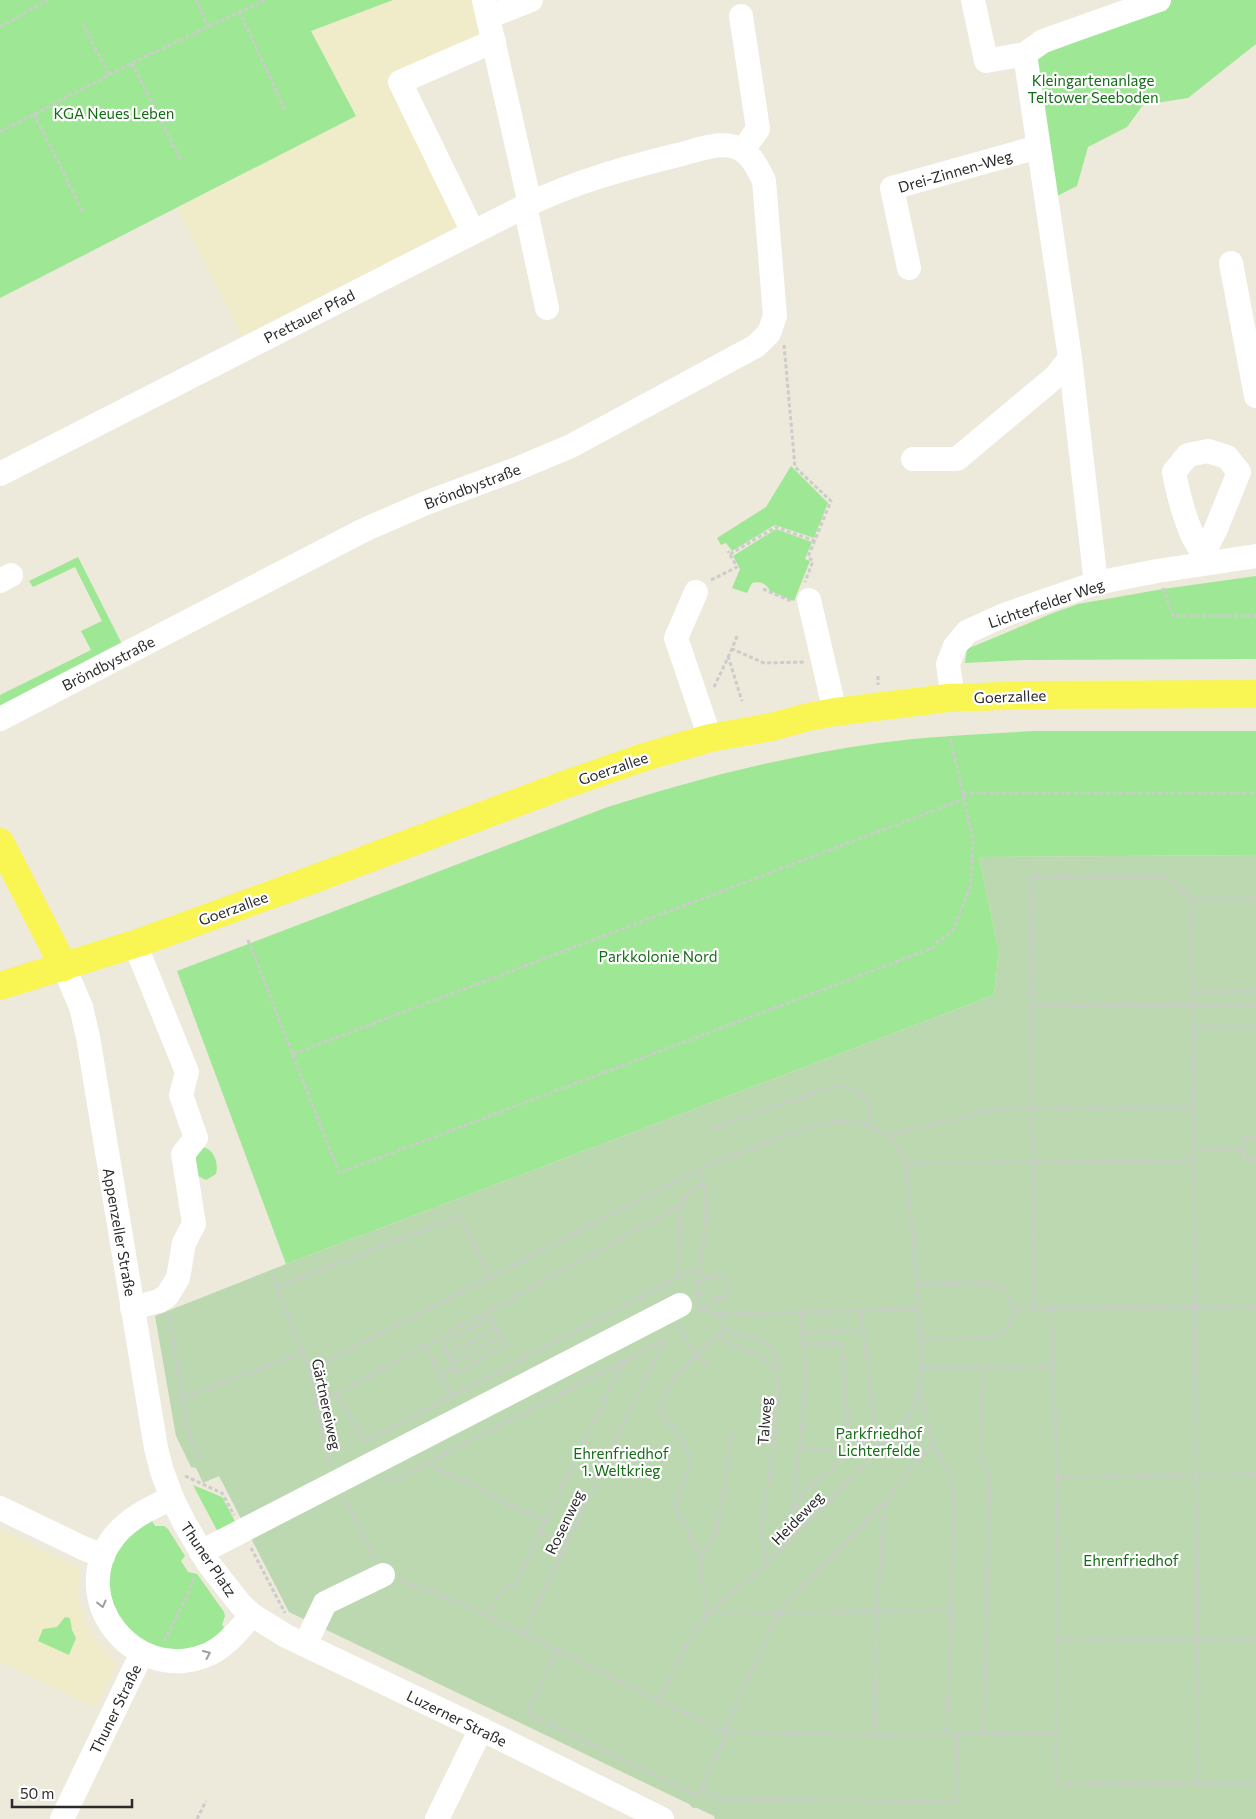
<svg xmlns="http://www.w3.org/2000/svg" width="1256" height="1819" font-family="Commissioner,sans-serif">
<rect width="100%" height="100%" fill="#ede9db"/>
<g fill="#f0ecc9">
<polygon points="393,0 475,0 487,57 402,93 468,221 242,337 177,208 356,116 311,31"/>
<polygon points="2,1530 79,1568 78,1596 85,1621 101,1647 117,1663 96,1708 0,1662 0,1534"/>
</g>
<g fill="#9ee794">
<polygon points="0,0 393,0 311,31 356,116 0,298"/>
<polygon points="1131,0 1256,0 1256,44 1188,98 1143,105 1127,127 1088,147 1077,186 1053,198 1034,58 1126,22"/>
<polygon points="791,466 828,503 814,538 775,525 732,551 726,543 721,545 717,538 766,507"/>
<path d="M776,529L812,542L805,559L810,561L794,601L770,591C766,583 760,581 752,583L747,593L732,588L740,569L733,556Z"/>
<polygon points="78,557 122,644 0,707 0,695 91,650 81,631 102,621 75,567 33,587 29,581"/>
<polygon points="1256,576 1256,659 1025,660 965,663 967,649 1053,613 1078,604 1163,589"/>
<path d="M1034,731H1256V855L979,857L999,952L994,995L286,1264L177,971L605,808C695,779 785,756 879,743C930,736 982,734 1034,731Z"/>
<path d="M199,1147C213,1146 219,1162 216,1174L206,1180L196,1175L195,1149Z"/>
<polygon points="193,1485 222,1497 238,1527 220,1536"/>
<polygon points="151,1519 155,1526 164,1526 168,1529 185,1556 181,1561 188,1572 197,1574 224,1612 225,1616 222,1625 224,1627 214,1641 182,1653 146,1646 116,1618 107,1580 118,1546"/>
<polygon points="65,1617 70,1618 72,1630 76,1638 69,1655 38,1641 43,1629 57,1627"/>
</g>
<polygon fill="#bcd8b1" points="1256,855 1256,1819 715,1819 714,1816 697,1808 693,1808 689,1804 289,1612 219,1476 203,1483 196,1468 191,1467 176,1436 155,1316 286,1264 994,995 999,952 979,857"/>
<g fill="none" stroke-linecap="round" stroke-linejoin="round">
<g stroke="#ccc" stroke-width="3" stroke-dasharray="4 2.5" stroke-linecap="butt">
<polyline points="196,0 208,26"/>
<polyline points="239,11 285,110"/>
<polyline points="83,24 109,75"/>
<polyline points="0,27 48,0"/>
<polyline points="132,63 181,161"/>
<polyline points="34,114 83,212"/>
<polyline points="0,132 132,63 265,0"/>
<polyline points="784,345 795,467 831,501 808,557 813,561 805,582"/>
<polyline points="730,554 776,527 815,541"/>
<polyline points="711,580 737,567 728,551"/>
<polyline points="1163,588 1173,616 1256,616"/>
<polyline points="763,589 791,601"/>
<polyline points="737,636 732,649 764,663 805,662"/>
<polyline points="728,656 742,701"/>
<polyline points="878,676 878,685"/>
<polyline points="714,687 732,649"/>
<polyline points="963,793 1256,793"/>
<polyline points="1192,899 1199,1783"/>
<polyline points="248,940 339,1173 930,949 953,930 970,888 973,841 950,736"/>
<polyline points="1193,992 1256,991"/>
<polyline points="1032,1006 1256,1005"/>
<polyline points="1193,1027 1256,1027"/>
<polyline points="293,1054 964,799"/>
<path d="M714,1128L834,1086C859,1085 875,1099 867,1125"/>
<polyline points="889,1135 1002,1108 1194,1108"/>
<polyline points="1194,1149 1244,1149 1244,1160 1256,1160"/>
<polyline points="1244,1149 1244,1138 1256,1138"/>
<polyline points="906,1163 1194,1161"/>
<polyline points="272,1275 310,1370 329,1465"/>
<polyline points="708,1277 711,1282"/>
<polyline points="678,1278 680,1207"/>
<path d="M986,1283C1023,1288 1024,1333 987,1338L920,1339L917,1284Z"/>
<polyline points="277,1287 460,1216 490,1277"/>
<polyline points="657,1288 699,1268"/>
<polyline points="716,1295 718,1300"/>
<polyline points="696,1297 707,1291"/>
<path d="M696,1297C701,1259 712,1205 700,1169"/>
<path d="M697,1307C710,1303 735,1299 725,1280C716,1272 708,1277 698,1282"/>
<polyline points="1014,1308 1256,1307"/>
<polyline points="1034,1308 1031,877 1166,877 1192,899 1256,899"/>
<polyline points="1052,1308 1057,1477 1056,1784 1256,1783"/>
<polyline points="698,1309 719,1314 919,1309"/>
<polyline points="861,1311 878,1450"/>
<polyline points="800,1312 802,1333"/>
<polyline points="719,1314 725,1330 769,1343 779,1362 775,1439 761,1532 767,1563"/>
<polyline points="169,1315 188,1432 202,1460"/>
<polyline points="679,1325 695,1355 709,1367"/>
<polygon points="496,1327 506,1345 457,1373 447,1355"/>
<path d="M725,1330C703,1348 660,1382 660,1413C674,1429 694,1447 688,1470C684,1483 678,1494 675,1507L677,1513L689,1532L700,1558L706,1606L709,1612L778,1613L952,1610"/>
<polyline points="718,1336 737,1347 761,1356 778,1370"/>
<polyline points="803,1344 802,1333 863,1330"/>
<polyline points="426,1346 441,1376"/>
<polyline points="447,1355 442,1345 491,1318 496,1327"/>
<polyline points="452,1364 501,1336"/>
<polyline points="983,1366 980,1450 990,1480 984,1733"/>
<polyline points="922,1367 1053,1367"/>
<polyline points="310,1370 700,1169 795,1132 831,1122 843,1121 867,1125 889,1135 899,1148 906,1163 917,1284"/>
<polyline points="920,1390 933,1443 954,1480 952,1610 946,1734"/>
<polyline points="336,1395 366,1441 656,1289 663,1293"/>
<polyline points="452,1395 441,1376 455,1368"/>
<polyline points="183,1398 303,1352"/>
<polyline points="317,1405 680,1206 692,1189 705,1183"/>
<polyline points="608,1456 643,1473"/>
<polyline points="427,1463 545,1522 514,1587 507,1584 486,1615"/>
<polyline points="185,1476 222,1493 234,1515"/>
<polyline points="387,1477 393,1481 663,1341"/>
<polyline points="1057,1477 1256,1474"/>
<polyline points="344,1498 375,1559"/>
<polyline points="793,1512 806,1380 803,1344 842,1343 850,1453 800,1448"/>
<polyline points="545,1522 624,1361"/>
<polyline points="785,1530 804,1492 876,1432"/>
<polyline points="540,1532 565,1545"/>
<polyline points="251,1548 285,1613"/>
<polyline points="701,1558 716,1533 723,1496 732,1430"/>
<polyline points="401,1581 456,1601 724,1732 875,1735 1056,1733"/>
<polyline points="524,1633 667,1333"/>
<polyline points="1055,1640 1256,1640"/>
<polyline points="164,1641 186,1598 194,1577"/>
<polyline points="558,1650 527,1713 698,1796 701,1789"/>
<polyline points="659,1700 686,1646 709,1612 767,1564 909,1418 920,1388 922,1367 920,1339"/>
<polyline points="724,1732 778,1613 885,1501 933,1443"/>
<polyline points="727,1732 701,1789 723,1799 956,1802 958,1734"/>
<polyline points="875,1735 877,1611 885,1501"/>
<polyline points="197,1819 206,1801"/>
</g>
<g stroke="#fff" stroke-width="24">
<polyline points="484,0 530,204"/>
<polyline points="973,0 986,61 1025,54 1043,41 1159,0"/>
<polyline points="741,16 758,129 743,150"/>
<polyline points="488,17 531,0"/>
<polyline points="1025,54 1070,358 1096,583"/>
<polyline points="525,206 547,308"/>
<polyline points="473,232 400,82 494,41"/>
<polyline points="1231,263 1256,396"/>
<polyline points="909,268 892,188 1038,147"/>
<polyline points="913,459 957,459 1056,376 1070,358"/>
<path d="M0,474L525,206C574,182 625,168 678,155C694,151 714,143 731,146C749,149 757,166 764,181L775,316L769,333L756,346L571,446L514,470L426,503L364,530L0,719"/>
<path d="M1204,552L1215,531L1239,472L1227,457L1208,451L1188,455L1174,472C1178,493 1183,513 1191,532C1195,543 1203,551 1208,563"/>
<polyline points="0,581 11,575"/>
<polyline points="696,592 676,638 710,738"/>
<polyline points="809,600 835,712"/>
<polyline points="953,698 948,664 955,646 967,632 1004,615 1096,583 1157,571 1256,556"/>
<polyline points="64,967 81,1007 88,1037 156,1448 162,1471 172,1498 185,1524 208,1563 241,1605 252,1615 286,1636 481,1729 662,1819"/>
<polyline points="132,1308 159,1301 167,1296 178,1278 184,1243 194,1224 183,1154 196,1138 181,1095 187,1072 135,944"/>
<path d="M172,1498C150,1508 127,1519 113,1538C67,1598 133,1683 204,1656C224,1649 238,1631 252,1615"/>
<polyline points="0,1508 83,1548 103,1556"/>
<polyline points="201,1552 680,1305"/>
<polyline points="305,1645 325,1603 383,1575"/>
<polyline points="62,1819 142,1653"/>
<polyline points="437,1819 481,1729"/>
</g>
<g stroke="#f9f654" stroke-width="28">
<polyline points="0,842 64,967"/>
<polyline points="0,986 141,942 314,879 561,786 641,758 710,738 771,727 808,717 835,712 948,698 1032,695 1256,694"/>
</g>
</g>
<defs><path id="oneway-chevron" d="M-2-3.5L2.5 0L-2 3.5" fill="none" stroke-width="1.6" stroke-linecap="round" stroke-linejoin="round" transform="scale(1.25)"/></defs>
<g stroke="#9f9f9f">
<use href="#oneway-chevron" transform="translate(102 1604) rotate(76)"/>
<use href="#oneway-chevron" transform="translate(207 1654) rotate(-24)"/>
</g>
<g text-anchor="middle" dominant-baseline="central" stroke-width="4.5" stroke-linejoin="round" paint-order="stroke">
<g font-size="15" fill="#156c16" stroke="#fff">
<text x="1093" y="80">Kleingartenanlage<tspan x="1093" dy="17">Teltower Seeboden</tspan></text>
<text x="114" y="113">KGA Neues Leben</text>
<text x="658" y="956">Parkkolonie Nord</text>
<text x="879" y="1433">Parkfriedhof<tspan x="879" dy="17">Lichterfelde</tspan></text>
<text x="621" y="1453">Ehrenfriedhof<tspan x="621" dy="17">1. Weltkrieg</tspan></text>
<text x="1131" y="1560">Ehrenfriedhof</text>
</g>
<g font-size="15" fill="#2a2a2a" stroke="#fff">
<text transform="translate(955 171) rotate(-16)">Drei-Zinnen-Weg</text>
<text transform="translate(309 316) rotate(-27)">Prettauer Pfad</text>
<text transform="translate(472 486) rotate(-21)">Bröndbystraße</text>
<text transform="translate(1046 603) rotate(-19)">Lichterfelder Weg</text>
<text transform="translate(108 663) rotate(-27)">Bröndbystraße</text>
<text transform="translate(1010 696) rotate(-2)">Goerzallee</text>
<text transform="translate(613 768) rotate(-19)">Goerzallee</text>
<text transform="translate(233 908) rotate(-20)">Goerzallee</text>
<text transform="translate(120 1232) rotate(80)">Appenzeller Straße</text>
<text transform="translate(327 1404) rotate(78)">Gärtnereiweg</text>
<text transform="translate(764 1421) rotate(-86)">Talweg</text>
<text transform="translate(797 1518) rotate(-46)">Heideweg</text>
<text transform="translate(564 1522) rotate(-64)">Rosenweg</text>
<text transform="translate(209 1559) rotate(56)">Thuner Platz</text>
<text transform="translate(115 1709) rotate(-64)">Thuner Straße</text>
<text transform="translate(457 1718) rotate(26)">Luzerner Straße</text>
</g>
</g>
<path d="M12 1799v8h120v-8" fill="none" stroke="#2a2a2a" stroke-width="2.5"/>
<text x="20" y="1799" font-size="15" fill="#2a2a2a" stroke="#ffffff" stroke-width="4" paint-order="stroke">50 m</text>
</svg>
